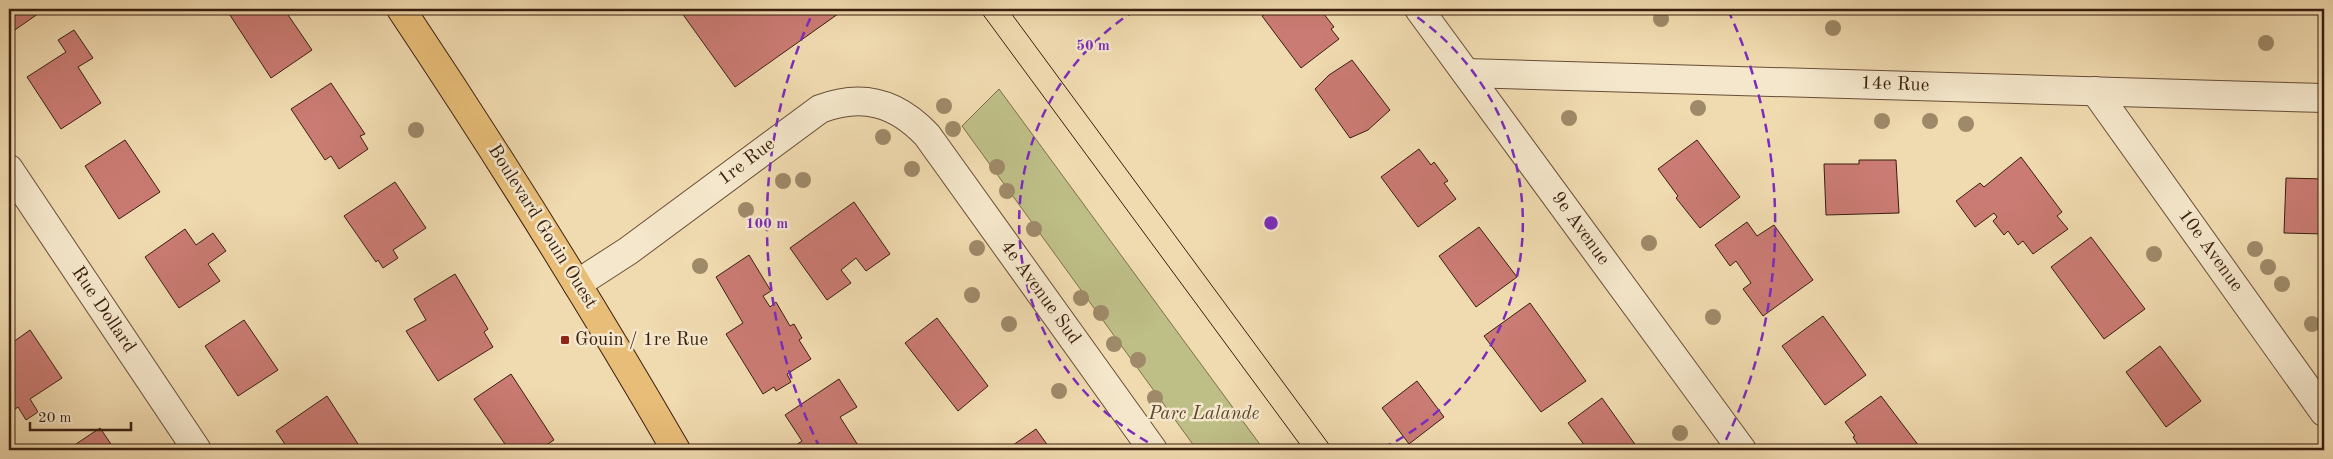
<svg xmlns="http://www.w3.org/2000/svg" width="2333" height="459" font-family="'Old Standard TT',serif">
<rect width="100%" height="100%" fill="#f0daaf"/>
<filter id="stains"><feTurbulence type="fractalNoise" baseFrequency=".004" numOctaves="4"/><feColorMatrix values="0 0 0 0 .2 0 0 0 0 .09 0 0 0 0 .02 0 0 0 .5 -.17"/></filter>
<radialGradient id="worn" r=".72"><stop offset=".6" stop-color="#630" stop-opacity="0"/><stop offset="1" stop-color="#630" stop-opacity=".3"/></radialGradient>
<polygon fill="#bebe87" stroke="#7c6e4b" points="999,89 1264,450 1197,450 962,126"/>
<g fill="#ca7b73" stroke="#391f0f">
<polygon points="9,9 45,9 9,34"/>
<polygon points="226,9 284,9 312,50 271,78"/>
<polygon points="679,9 845,9 735,87"/>
<polygon points="1272,9 1320,9 1334,27 1331,29 1339,39 1301,68 1262,16"/>
<polygon points="74,30 93,58 78,67 101,103 61,129 27,77 66,52 58,40"/>
<polygon points="1352,60 1390,110 1368,130 1350,138 1315,89 1329,75"/>
<polygon points="331,83 365,134 360,136 368,149 339,169 331,156 325,160 291,109"/>
<polygon points="125,140 160,192 119,219 85,166"/>
<polygon points="1697,140 1740,197 1700,228 1676,198 1678,196 1658,169"/>
<polygon points="1419,149 1431,165 1434,162 1448,181 1444,183 1456,199 1418,227 1381,177"/>
<polygon points="2021,157 2062,212 2057,216 2068,229 2033,254 2023,241 2018,245 2008,231 2004,235 1993,221 1997,217 1994,213 1975,227 1956,201 1980,183 1984,187"/>
<polygon points="1859,160 1896,160 1899,213 1826,215 1824,164 1859,164"/>
<polygon points="2286,178 2324,179 2324,234 2284,233"/>
<polygon points="395,182 426,228 393,250 398,258 383,268 378,260 376,262 344,216"/>
<polygon points="854,202 890,254 866,271 856,258 841,270 851,283 827,300 790,248"/>
<polygon points="1747,222 1757,236 1774,225 1813,280 1763,316 1743,289 1751,283 1736,261 1730,266 1715,245"/>
<polygon points="1479,227 1517,277 1476,307 1439,256"/>
<polygon points="185,229 196,245 213,233 226,251 208,264 220,281 179,308 145,257"/>
<polygon points="2091,237 2145,309 2104,339 2051,267"/>
<polygon points="749,255 771,291 763,296 770,307 776,302 790,326 794,324 802,338 799,340 811,359 787,374 791,382 776,391 774,387 763,394 726,334 743,323 716,277"/>
<polygon points="455,274 488,329 484,332 493,347 438,381 406,331 426,320 414,299"/>
<polygon points="1530,303 1586,381 1541,412 1484,336"/>
<polygon points="1823,316 1866,375 1825,405 1782,346"/>
<polygon points="937,318 988,386 958,411 905,343"/>
<polygon points="244,320 278,370 238,396 205,346"/>
<polygon points="30,330 62,378 30,399 38,412 26,420 18,407 11,412 9,408 9,345"/>
<polygon points="2160,346 2201,401 2166,427 2126,372"/>
<polygon points="511,374 554,440 539,450 509,450 474,399"/>
<polygon points="839,379 857,407 840,417 861,450 799,450 796,445 802,441 785,415"/>
<polygon points="1417,381 1444,417 1409,444 1382,408"/>
<polygon points="327,396 358,444 350,450 289,450 276,431"/>
<polygon points="1881,396 1922,450 1861,450 1853,437 1855,436 1845,422"/>
<polygon points="1602,398 1639,450 1588,450 1568,423"/>
<polygon points="100,428 113,447 108,450 67,450"/>
<polygon points="1036,429 1051,450 1006,450"/>
</g>
<g fill="none" stroke-linecap="round" stroke-linejoin="round">
<defs>
<g id="minor">
<polyline points="1419,9 1742,450"/>
<polyline points="1466,73 2324,98"/>
<polyline points="2095,91 2324,412"/>
<polyline points="9,169 197,450"/>
<path d="M577,284L628,251L820,109C862,93 896,102 927,135L1153,450"/>
</g>
<path id="major" d="M401,9C497,153 589,300 676,450"/>
</defs>
<use href="#minor" stroke="#674e37" stroke-width="30"/>
<use href="#major" stroke="#391f0f" stroke-width="30"/>
<use href="#minor" stroke="#f5e7cb" stroke-width="28"/>
<use href="#major" stroke="#e8bd78" stroke-width="28"/>
<g stroke="#391f0f" stroke-width="1">
<polyline points="979,9 1304,450"/>
<polyline points="1008,9 1333,450"/>
</g>
</g>
<g fill="#9e8968">
<circle cx="1661" cy="19" r="8"/>
<circle cx="1833" cy="28" r="8"/>
<circle cx="2266" cy="43" r="8"/>
<circle cx="944" cy="106" r="8"/>
<circle cx="1698" cy="108" r="8"/>
<circle cx="1569" cy="118" r="8"/>
<circle cx="1882" cy="121" r="8"/>
<circle cx="1930" cy="121" r="8"/>
<circle cx="1966" cy="124" r="8"/>
<circle cx="953" cy="129" r="8"/>
<circle cx="416" cy="130" r="8"/>
<circle cx="883" cy="137" r="8"/>
<circle cx="997" cy="167" r="8"/>
<circle cx="912" cy="169" r="8"/>
<circle cx="803" cy="180" r="8"/>
<circle cx="783" cy="181" r="8"/>
<circle cx="1007" cy="191" r="8"/>
<circle cx="746" cy="210" r="8"/>
<circle cx="1034" cy="229" r="8"/>
<circle cx="1649" cy="243" r="8"/>
<circle cx="977" cy="248" r="8"/>
<circle cx="2255" cy="249" r="8"/>
<circle cx="2154" cy="254" r="8"/>
<circle cx="700" cy="266" r="8"/>
<circle cx="2268" cy="267" r="8"/>
<circle cx="2282" cy="284" r="8"/>
<circle cx="972" cy="295" r="8"/>
<circle cx="1081" cy="298" r="8"/>
<circle cx="1101" cy="313" r="8"/>
<circle cx="1713" cy="317" r="8"/>
<circle cx="1009" cy="324" r="8"/>
<circle cx="2312" cy="324" r="8"/>
<circle cx="1114" cy="344" r="8"/>
<circle cx="1138" cy="360" r="8"/>
<circle cx="1059" cy="391" r="8"/>
<circle cx="1155" cy="398" r="8"/>
<circle cx="1680" cy="433" r="8"/>
</g>
<g fill="none" stroke="#7b2cbf" stroke-width="2.5" stroke-dasharray="9 6">
<path d="M1161 449A252 252 0 0 1 1137 9M1405 9A252 252 0 0 1 1381 449"/>
<path d="M820 448A504 504 0 0 1 814 10M1728 10A504 504 0 0 1 1722 448"/>
</g>
<rect fill="#8f2418" stroke="#f5e7cb" stroke-width="2" x="560" y="335" width="10" height="10" rx="2.5"/>
<g text-anchor="middle" dominant-baseline="central" stroke-width="5" stroke-linejoin="round" paint-order="stroke">
<g font-size="19" fill="#391f0f" stroke="#f5e7cb">
<text transform="translate(1895 85) rotate(2)">14e Rue</text>
<text transform="translate(747 162) rotate(-37)">1re Rue</text>
<text transform="translate(542 227) rotate(58)">Boulevard Gouin Ouest</text>
<text transform="translate(1580 229) rotate(54)">9e Avenue</text>
<text transform="translate(2210 251) rotate(54)">10e Avenue</text>
<text transform="translate(1040 293) rotate(54)">4e Avenue Sud</text>
<text transform="translate(103 310) rotate(56)">Rue Dollard</text>
</g>
<g font-size="19" fill="#391f0f" stroke="#f5e7cb" text-anchor="start">
<text x="575" y="340">Gouin / 1re Rue</text>
</g>
<g font-size="19" font-style="italic" fill="#5a472d" stroke="#f5e7cb">
<text x="1204" y="414">Parc Lalande</text>
</g>
</g>
<circle cx="1271" cy="223" r="8" fill="#7b2cbf" stroke="#f5e7cb" stroke-width="2.5"/>
<g font-size="15" text-anchor="middle" font-weight="bold" fill="#7b2cbf" stroke="#f5e7cb" stroke-width="5" stroke-linejoin="round" paint-order="stroke">
<text x="1093" y="50">50 m</text>
<text x="767" y="228">100 m</text>
</g>
<rect width="2333" height="459" fill="none" stroke="#f0daaf" stroke-width="30"/>
<rect x="10" y="10" width="2313" height="439" fill="none" stroke="#391f0f" stroke-width="2.5"/>
<rect x="15" y="15" width="2303" height="429" fill="none" stroke="#391f0f"/>
<path d="M30 422v8h101v-8" fill="none" stroke="#391f0f" stroke-width="2.5"/>
<text x="38" y="422" font-size="15" fill="#391f0f" stroke="#f5e7cb" stroke-width="4" paint-order="stroke">20 m</text>
<rect width="100%" height="100%" filter="url(#stains)"/>
<rect width="100%" height="100%" fill="url(#worn)"/>
</svg>
